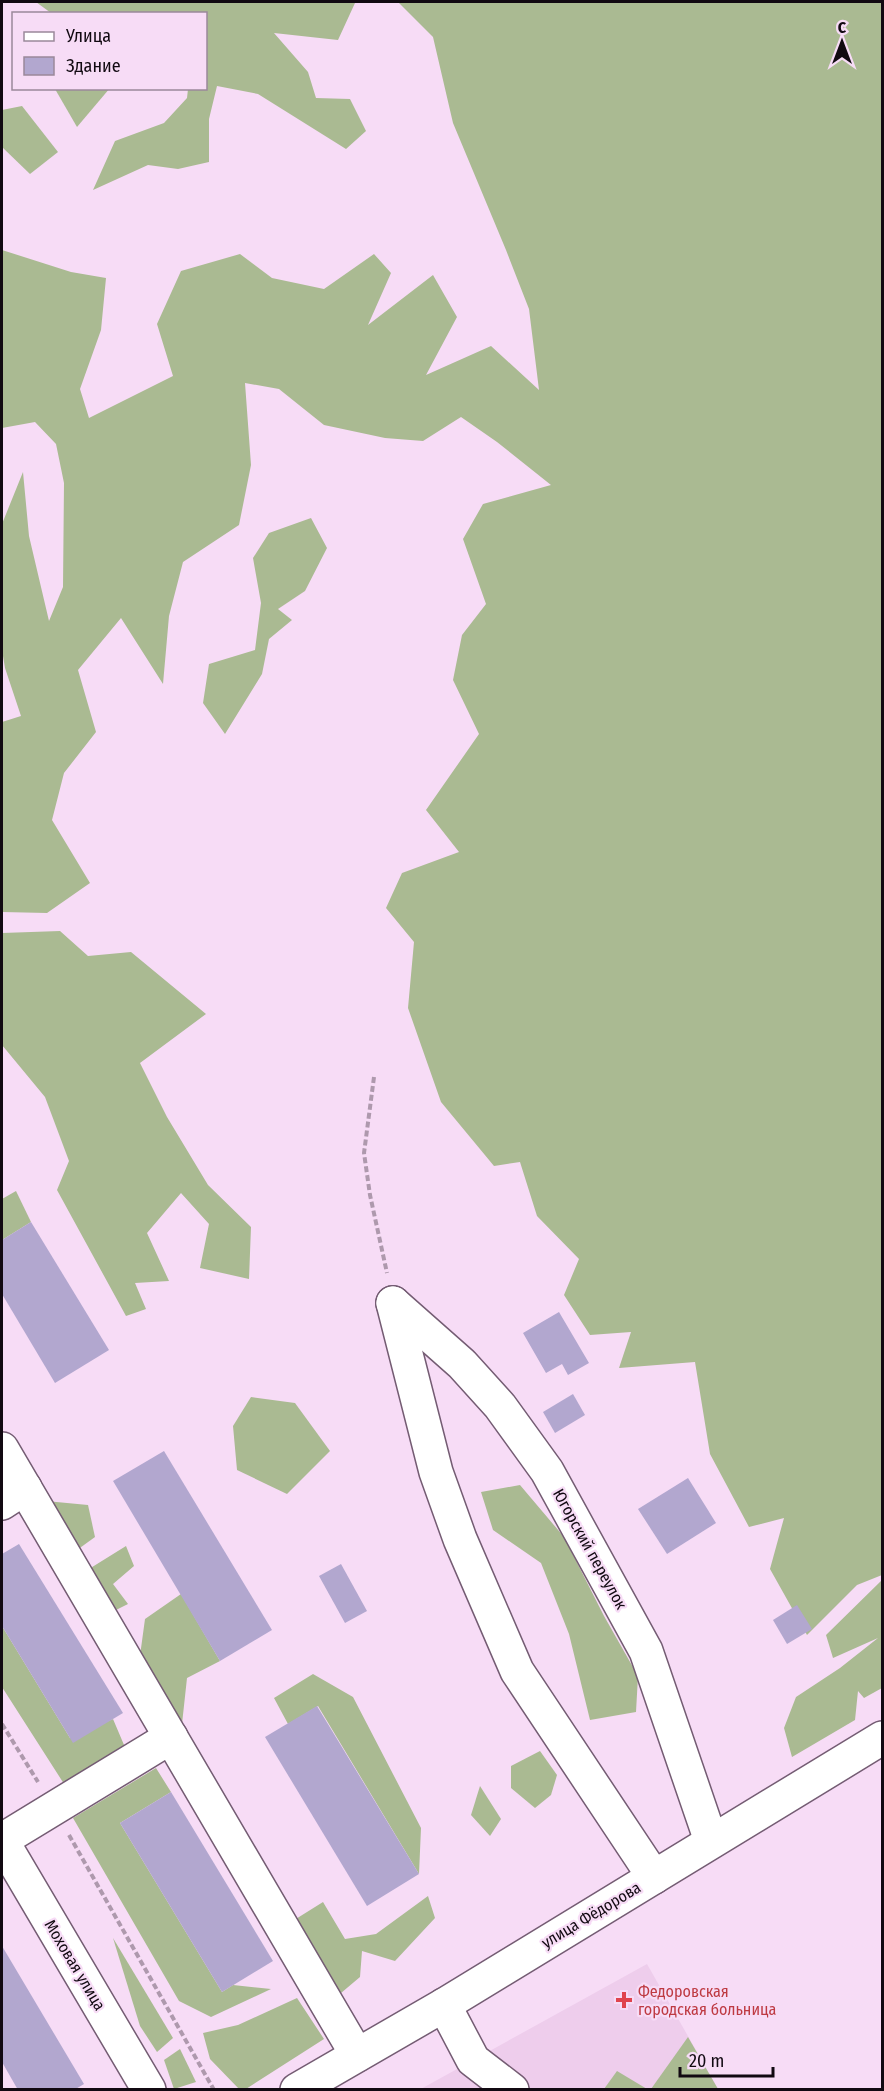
<svg xmlns="http://www.w3.org/2000/svg" width="884" height="2091" font-family="'Fira Sans Condensed',sans-serif">
<rect width="100%" height="100%" fill="#f7dcf6"/>
<polygon fill="#eecdec" points="647,1964 718,2089 419,2090"/>
<g fill="#aaba92">
<polygon points="36,2 377,2 355,3 338,40 274,33 308,72 316,98 350,99 366,131 346,149 258,94 217,86 209,119 209,162 178,169 148,165 93,190 115,141 164,123 187,98 188,89 206,88 206,14 51,13"/>
<polygon points="398,2 882,2 882,1575 857,1585 807,1635 770,1569 784,1518 749,1527 710,1454 695,1362 619,1368 631,1332 590,1335 564,1295 579,1259 537,1216 520,1162 494,1166 441,1102 408,1008 414,942 386,908 402,873 459,852 426,810 479,734 453,680 462,635 486,604 463,539 483,504 551,485 497,442 461,417 423,441 385,438 324,425 279,389 245,383 251,465 239,525 183,562 169,616 163,684 121,618 78,670 96,732 64,773 52,820 90,883 47,913 2,912 2,722 21,716 5,668 2,650 2,524 23,472 29,536 49,621 63,587 64,483 56,444 35,422 2,428 2,250 71,272 106,278 101,330 80,389 89,418 173,376 157,324 181,271 240,254 272,278 324,289 374,254 391,273 368,325 433,275 457,317 426,375 491,346 539,390 529,309 506,250 453,123 433,37"/>
<polygon points="110,88 77,127 55,89 55,88"/>
<polygon points="22,106 58,152 30,174 2,147 2,110"/>
<polygon points="311,518 327,548 305,591 278,609 292,620 269,639 262,674 225,734 203,703 209,664 255,650 261,603 253,558 269,533"/>
<polygon points="60,931 88,956 131,952 206,1014 140,1063 167,1117 208,1185 251,1227 249,1279 200,1268 209,1224 181,1193 147,1233 169,1281 135,1283 146,1309 126,1316 57,1190 69,1161 45,1097 2,1045 2,933"/>
<polygon points="16,1191 31,1222 2,1240 2,1199"/>
<polygon points="251,1397 295,1403 330,1451 287,1494 237,1470 233,1426"/>
<polygon points="520,1485 564,1537 604,1616 638,1676 636,1712 590,1720 569,1634 541,1563 493,1530 481,1492"/>
<polygon points="46,1501 88,1505 95,1537 77,1550"/>
<polygon points="126,1546 134,1566 113,1584 128,1604 114,1611 89,1569"/>
<polygon points="882,1580 882,1688 864,1698 858,1691 855,1720 792,1757 784,1728 796,1697 840,1668 878,1638 833,1658 826,1635"/>
<polygon points="181,1594 220,1661 187,1678 182,1724 139,1663 145,1619"/>
<polygon points="2,1626 70,1738 113,1719 127,1752 66,1787 2,1687"/>
<polygon points="313,1674 353,1697 421,1828 419,1874 318,1706 288,1724 274,1698"/>
<polygon points="540,1751 557,1775 551,1795 535,1808 511,1788 511,1766"/>
<polygon points="156,1768 171,1792 120,1823 222,1992 233,1985 271,1989 211,2017 179,2001 73,1818"/>
<polygon points="480,1786 501,1819 490,1836 471,1815"/>
<polygon points="428,1896 435,1918 395,1961 362,1951 360,1977 341,1993 291,1922 323,1902 345,1939 376,1934"/>
<polygon points="113,1938 173,2038 157,2052 140,2026"/>
<polygon points="297,1998 324,2039 246,2089 239,2089 210,2059 203,2033 238,2025"/>
<polygon points="688,2037 718,2089 651,2089"/>
<polygon points="180,2049 196,2082 174,2089 164,2060"/>
<polygon points="617,2071 647,2089 604,2089"/>
</g>
<g fill="#b2a7cf">
<polygon points="31,1222 109,1350 55,1383 2,1294 2,1240"/>
<polygon points="559,1312 589,1363 568,1375 562,1364 546,1373 523,1333"/>
<polygon points="573,1394 585,1415 555,1433 543,1412"/>
<polygon points="164,1451 272,1630 220,1661 113,1481"/>
<polygon points="688,1478 716,1523 667,1554 638,1509"/>
<polygon points="19,1544 123,1713 73,1743 2,1626 2,1554"/>
<polygon points="341,1564 367,1611 345,1623 319,1576"/>
<polygon points="797,1605 812,1629 787,1644 773,1620"/>
<polygon points="317,1706 419,1874 367,1906 265,1737"/>
<polygon points="171,1792 273,1961 222,1992 120,1823"/>
<polygon points="2,1946 84,2084 74,2090 18,2090 2,2062"/>
</g>
<g fill="none" stroke-linecap="round" stroke-linejoin="round">
<defs>
<g id="minor">
<polyline points="393,1303 436,1472 460,1539 517,1671 654,1877"/>
<polyline points="393,1303 462,1364 500,1406 547,1471 646,1651 711,1841"/>
<polyline points="2,1449 357,2055"/>
<polyline points="2,1503 25,1488"/>
<polyline points="2,1840 171,1737"/>
<polyline points="2,1841 149,2090"/>
<polyline points="444,2005 473,2060 512,2090"/>
<polyline points="297,2090 444,2005 882,1738"/>
</g>
</defs>
<use href="#minor" stroke="#745c73" stroke-width="36"/>
<g stroke="#ae99ad" stroke-width="4" stroke-dasharray="6 3" stroke-linecap="butt">
<polyline points="374,1077 364,1153 370,1195 387,1273"/>
<polyline points="2,1724 38,1782"/>
<polyline points="69,1835 214,2090"/>
</g>
<use href="#minor" stroke="#fff" stroke-width="33"/>
</g>
<path fill="#e0444e" stroke="#f7dcf6" stroke-width="2" d="M621 1991h6v6h6v6h-6v6h-6v-6h-6v-6h6z"/>
<g text-anchor="middle" dominant-baseline="central" stroke-width="4.5" stroke-linejoin="round" paint-order="stroke">
<g font-size="16" fill="#110911" stroke="#f7dcf6">
<text transform="translate(590 1549) rotate(61)">Югорский переулок</text>
<text transform="translate(591 1915) rotate(-31)">улица Фёдорова</text>
<text transform="translate(75 1965) rotate(59)">Моховая улица</text>
</g>
<g font-size="16" fill="#be3a42" stroke="#f7dcf6" text-anchor="start">
<text x="638" y="1991">Федоровская<tspan x="638" dy="18">городская больница</tspan></text>
</g>
</g>
<rect width="884" height="2091" fill="none" stroke="#110911" stroke-width="6"/>
<rect x="12" y="12" width="195" height="78" fill="#f7dcf6" stroke="#9b889a" stroke-width="1.5"/>
<rect x="24" y="32" width="30" height="9" fill="#ffffff" stroke="#9b889a" stroke-width="1.5"/>
<text x="66" y="42" font-size="18" fill="#110911">Улица</text>
<rect x="24" y="57" width="30" height="18" fill="#b2a7cf" stroke="#9b889a" stroke-width="1.5"/>
<text x="66" y="72" font-size="18" fill="#110911">Здание</text>
<g transform="translate(842 42)" stroke="#f7dcf6" stroke-width="4.5" paint-order="stroke">
<path d="M0-4.5L10 22L0 15L-10 22Z" fill="#110911"/>
<text y="-9" font-size="16" font-weight="bold" text-anchor="middle" fill="#110911">С</text>
</g>
<path d="M680 2067v9h93v-9" fill="none" stroke="#110911" stroke-width="3"/>
<text x="689" y="2067" font-size="18" fill="#110911" stroke="#f7dcf6" stroke-width="4.5" paint-order="stroke">20 m</text>
</svg>
